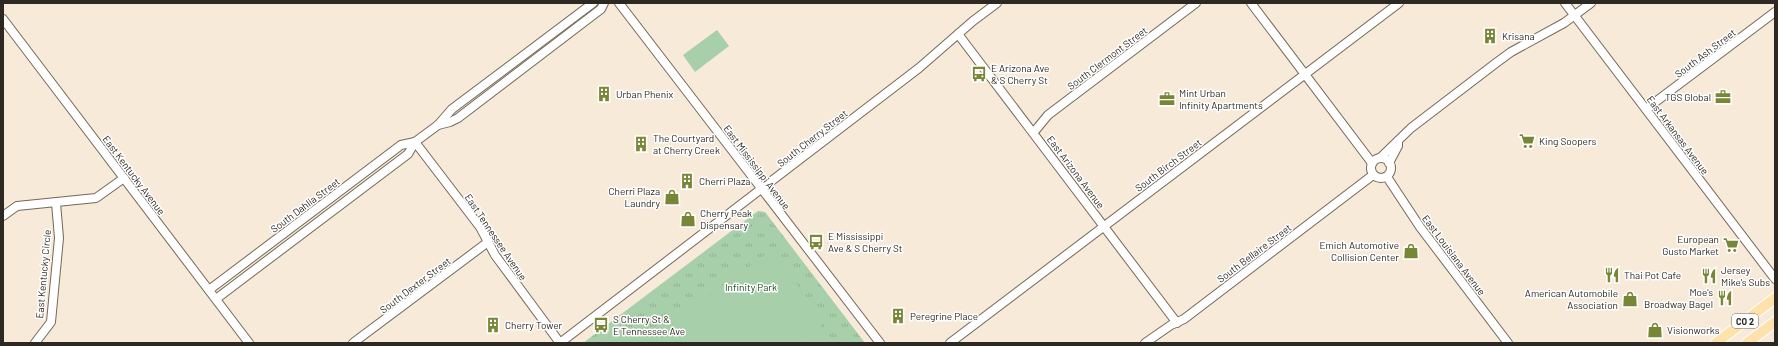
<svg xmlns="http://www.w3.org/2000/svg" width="1778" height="346" font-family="Barlow,sans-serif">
<defs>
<pattern id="grass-tufts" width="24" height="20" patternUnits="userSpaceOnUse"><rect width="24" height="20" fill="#a7cfa9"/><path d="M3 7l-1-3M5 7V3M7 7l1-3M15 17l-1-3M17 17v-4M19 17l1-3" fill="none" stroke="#90b291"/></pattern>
</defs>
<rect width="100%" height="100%" fill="#f8ead9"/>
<polygon fill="url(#grass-tufts)" points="758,211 765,212 865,343 583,343"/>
<g fill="#a7cfa9">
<polygon points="717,30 729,46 695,72 683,55"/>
<path d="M766,254C773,254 778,254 783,260C791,269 795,284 804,295C810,302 821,306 823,316C824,324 818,328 816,336L801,343H663L664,331L687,312L696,301H700L715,292L729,280L734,273L749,267Z"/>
</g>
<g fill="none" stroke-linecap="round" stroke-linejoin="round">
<defs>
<g id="minor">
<polyline points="619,3 880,343"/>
<polyline points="1251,3 1372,163"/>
<polyline points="1565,3 1775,279"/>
<polyline points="3,19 249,343"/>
<polyline points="958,34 1177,323"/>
<polyline points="1646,109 1775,12"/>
<polyline points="438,125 450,122 458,118 601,9 604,3"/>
<polyline points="1034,132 1048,115 1196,3"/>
<polyline points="415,142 480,227 495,255 560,343"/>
<circle cx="1381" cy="168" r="10"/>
<polyline points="1380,158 1411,128 1496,63 1511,52 1564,23 1591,3"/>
<polyline points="1389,163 1398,146 1398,141"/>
<polyline points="1387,177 1420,227 1508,343"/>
<polyline points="3,216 17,206 96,198 124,178"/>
<polyline points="209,290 401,145 415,142"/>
<polyline points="216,299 408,154 415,142 438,125 452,109 593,3"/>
<polyline points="35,343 51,322 59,238 56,203"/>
<polyline points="353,343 488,242"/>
<polyline points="560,343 919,68 973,21 997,3"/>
<polyline points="950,343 1399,3"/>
<polyline points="1145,343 1171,325 1184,319 1373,175"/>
</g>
<g id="major">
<polyline points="1716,343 1775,298"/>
<polyline points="1747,343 1775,322"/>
</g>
</defs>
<use href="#minor" stroke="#746859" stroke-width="10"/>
<use href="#major" stroke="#fff" stroke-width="12"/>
<use href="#minor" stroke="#fff" stroke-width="8"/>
<use href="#major" stroke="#fde2ac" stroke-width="10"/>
</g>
<defs>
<symbol id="building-bare" viewBox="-9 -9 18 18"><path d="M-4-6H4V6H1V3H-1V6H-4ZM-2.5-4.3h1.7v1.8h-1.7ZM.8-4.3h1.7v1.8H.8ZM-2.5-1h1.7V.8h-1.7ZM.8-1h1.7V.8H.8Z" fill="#778736" stroke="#fff" stroke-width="2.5" paint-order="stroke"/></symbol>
<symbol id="bus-bare" viewBox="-9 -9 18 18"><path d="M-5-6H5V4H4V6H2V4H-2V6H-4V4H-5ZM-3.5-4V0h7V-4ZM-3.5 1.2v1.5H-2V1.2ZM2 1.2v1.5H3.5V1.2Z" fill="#778736" stroke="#fff" stroke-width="2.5" paint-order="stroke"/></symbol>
<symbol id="office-bare" viewBox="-9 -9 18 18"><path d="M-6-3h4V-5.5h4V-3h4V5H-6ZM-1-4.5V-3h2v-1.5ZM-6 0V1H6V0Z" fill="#778736" stroke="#fff" stroke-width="2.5" paint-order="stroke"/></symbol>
<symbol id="supermarket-bare" viewBox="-9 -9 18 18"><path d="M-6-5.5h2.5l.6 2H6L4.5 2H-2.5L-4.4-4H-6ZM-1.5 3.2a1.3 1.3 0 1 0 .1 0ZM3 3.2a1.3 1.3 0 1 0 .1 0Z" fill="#778736" stroke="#fff" stroke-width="2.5" paint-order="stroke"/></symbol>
<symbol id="shop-bare" viewBox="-9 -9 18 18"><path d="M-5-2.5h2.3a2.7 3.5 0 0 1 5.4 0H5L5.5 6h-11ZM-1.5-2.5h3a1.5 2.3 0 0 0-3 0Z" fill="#778736" stroke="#fff" stroke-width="2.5" paint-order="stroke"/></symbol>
<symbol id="restaurant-bare" viewBox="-9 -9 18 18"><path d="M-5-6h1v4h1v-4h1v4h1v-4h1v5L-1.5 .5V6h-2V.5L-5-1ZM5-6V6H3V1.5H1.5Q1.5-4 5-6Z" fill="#778736" stroke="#fff" stroke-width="2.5" paint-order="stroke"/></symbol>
</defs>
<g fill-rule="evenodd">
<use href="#building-bare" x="1479" y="25" width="22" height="22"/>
<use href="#bus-bare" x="968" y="63" width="22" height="22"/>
<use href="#building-bare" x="593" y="83" width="22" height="22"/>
<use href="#office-bare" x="1712" y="86" width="22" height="22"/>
<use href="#office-bare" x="1156" y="88" width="22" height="22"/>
<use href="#supermarket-bare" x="1516" y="130" width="22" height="22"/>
<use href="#building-bare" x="630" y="133" width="22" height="22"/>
<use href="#building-bare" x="676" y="170" width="22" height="22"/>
<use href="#shop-bare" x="661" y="186" width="22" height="22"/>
<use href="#shop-bare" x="677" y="208" width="22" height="22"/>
<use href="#bus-bare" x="805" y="231" width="22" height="22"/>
<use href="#supermarket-bare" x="1720" y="234" width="22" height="22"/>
<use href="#shop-bare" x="1400" y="240" width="22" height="22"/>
<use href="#restaurant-bare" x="1601" y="264" width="22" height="22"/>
<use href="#restaurant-bare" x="1698" y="265" width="22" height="22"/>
<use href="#restaurant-bare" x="1714" y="287" width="22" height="22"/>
<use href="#shop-bare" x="1619" y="288" width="22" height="22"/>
<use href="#building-bare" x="887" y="305" width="22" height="22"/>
<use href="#building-bare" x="482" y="314" width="22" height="22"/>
<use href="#bus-bare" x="590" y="314" width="22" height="22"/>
<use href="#shop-bare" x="1644" y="319" width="22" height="22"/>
</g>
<g text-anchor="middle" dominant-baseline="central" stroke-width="3" stroke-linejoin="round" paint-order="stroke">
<rect fill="#fff" stroke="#6c6864" stroke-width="1" x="1732" y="314" width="26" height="14" rx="3"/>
<g font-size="9" font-weight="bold" fill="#2d2822">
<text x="1745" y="321">CO 2</text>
</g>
<g font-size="10" fill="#2d2822" stroke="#fff" text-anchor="start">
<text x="1502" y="36">Krisana</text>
<text x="991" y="68">E Arizona Ave<tspan x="991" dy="12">&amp; S Cherry St</tspan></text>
<text x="1179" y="93">Mint Urban<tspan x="1179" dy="12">Infinity Apartments</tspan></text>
<text x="616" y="94">Urban Phenix</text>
<text x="1711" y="97" text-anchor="end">TGS Global</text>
<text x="653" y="138">The Courtyard<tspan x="653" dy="12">at Cherry Creek</tspan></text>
<text x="1539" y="141">King Soopers</text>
<text x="699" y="181">Cherri Plaza</text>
<text x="660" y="191" text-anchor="end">Cherri Plaza<tspan x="660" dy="12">Laundry</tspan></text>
<text x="700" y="213">Cherry Peak<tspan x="700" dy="12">Dispensary</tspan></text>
<text x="828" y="236">E Mississippi<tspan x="828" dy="12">Ave &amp; S Cherry St</tspan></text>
<text x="1719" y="239" text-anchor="end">European<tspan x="1719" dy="12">Gusto Market</tspan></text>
<text x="1399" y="245" text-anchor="end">Emich Automotive<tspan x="1399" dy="12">Collision Center</tspan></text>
<text x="1721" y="270">Jersey<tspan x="1721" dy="12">Mike's Subs</tspan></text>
<text x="1624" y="275">Thai Pot Cafe</text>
<text x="1713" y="292" text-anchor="end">Moe's<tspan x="1713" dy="12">Broadway Bagel</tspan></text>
<text x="1618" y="293" text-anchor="end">American Automobile<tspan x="1618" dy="12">Association</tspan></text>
<text x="910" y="316">Peregrine Place</text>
<text x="613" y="319">S Cherry St &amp;<tspan x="613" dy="12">E Tennessee Ave</tspan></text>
<text x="505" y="325">Cherry Tower</text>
<text x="1667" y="330">Visionworks</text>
</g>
<g font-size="10" fill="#2d2822" stroke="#fff">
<text transform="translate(1705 53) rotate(-37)">South Ash Street</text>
<text transform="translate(1107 58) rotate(-37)">South Clermont Street</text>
<text transform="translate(1678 135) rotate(53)">East Arkansas Avenue</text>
<text transform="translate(812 138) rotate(-38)">South Cherry Street</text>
<text transform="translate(1168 165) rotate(-37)">South Birch Street</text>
<text transform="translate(757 167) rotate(53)">East Mississippi Avenue</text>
<text transform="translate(1076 172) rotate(53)">East Arizona Avenue</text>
<text transform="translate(134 175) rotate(53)">East Kentucky Avenue</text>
<text transform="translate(305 205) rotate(-37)">South Dahlia Street</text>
<text transform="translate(496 237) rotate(56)">East Tennessee Avenue</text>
<text transform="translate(1254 253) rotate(-37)">South Bellaire Street</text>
<text transform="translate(1454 255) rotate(53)">East Louisiana Avenue</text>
<text transform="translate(43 274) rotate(-85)">East Kentucky Circle</text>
<text transform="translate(415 285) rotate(-37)">South Dexter Street</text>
</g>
<g font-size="10" fill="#18441e" stroke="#fff">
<text x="751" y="287">Infinity Park</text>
</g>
</g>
<rect width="1778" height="346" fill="none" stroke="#2d2822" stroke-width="8"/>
</svg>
